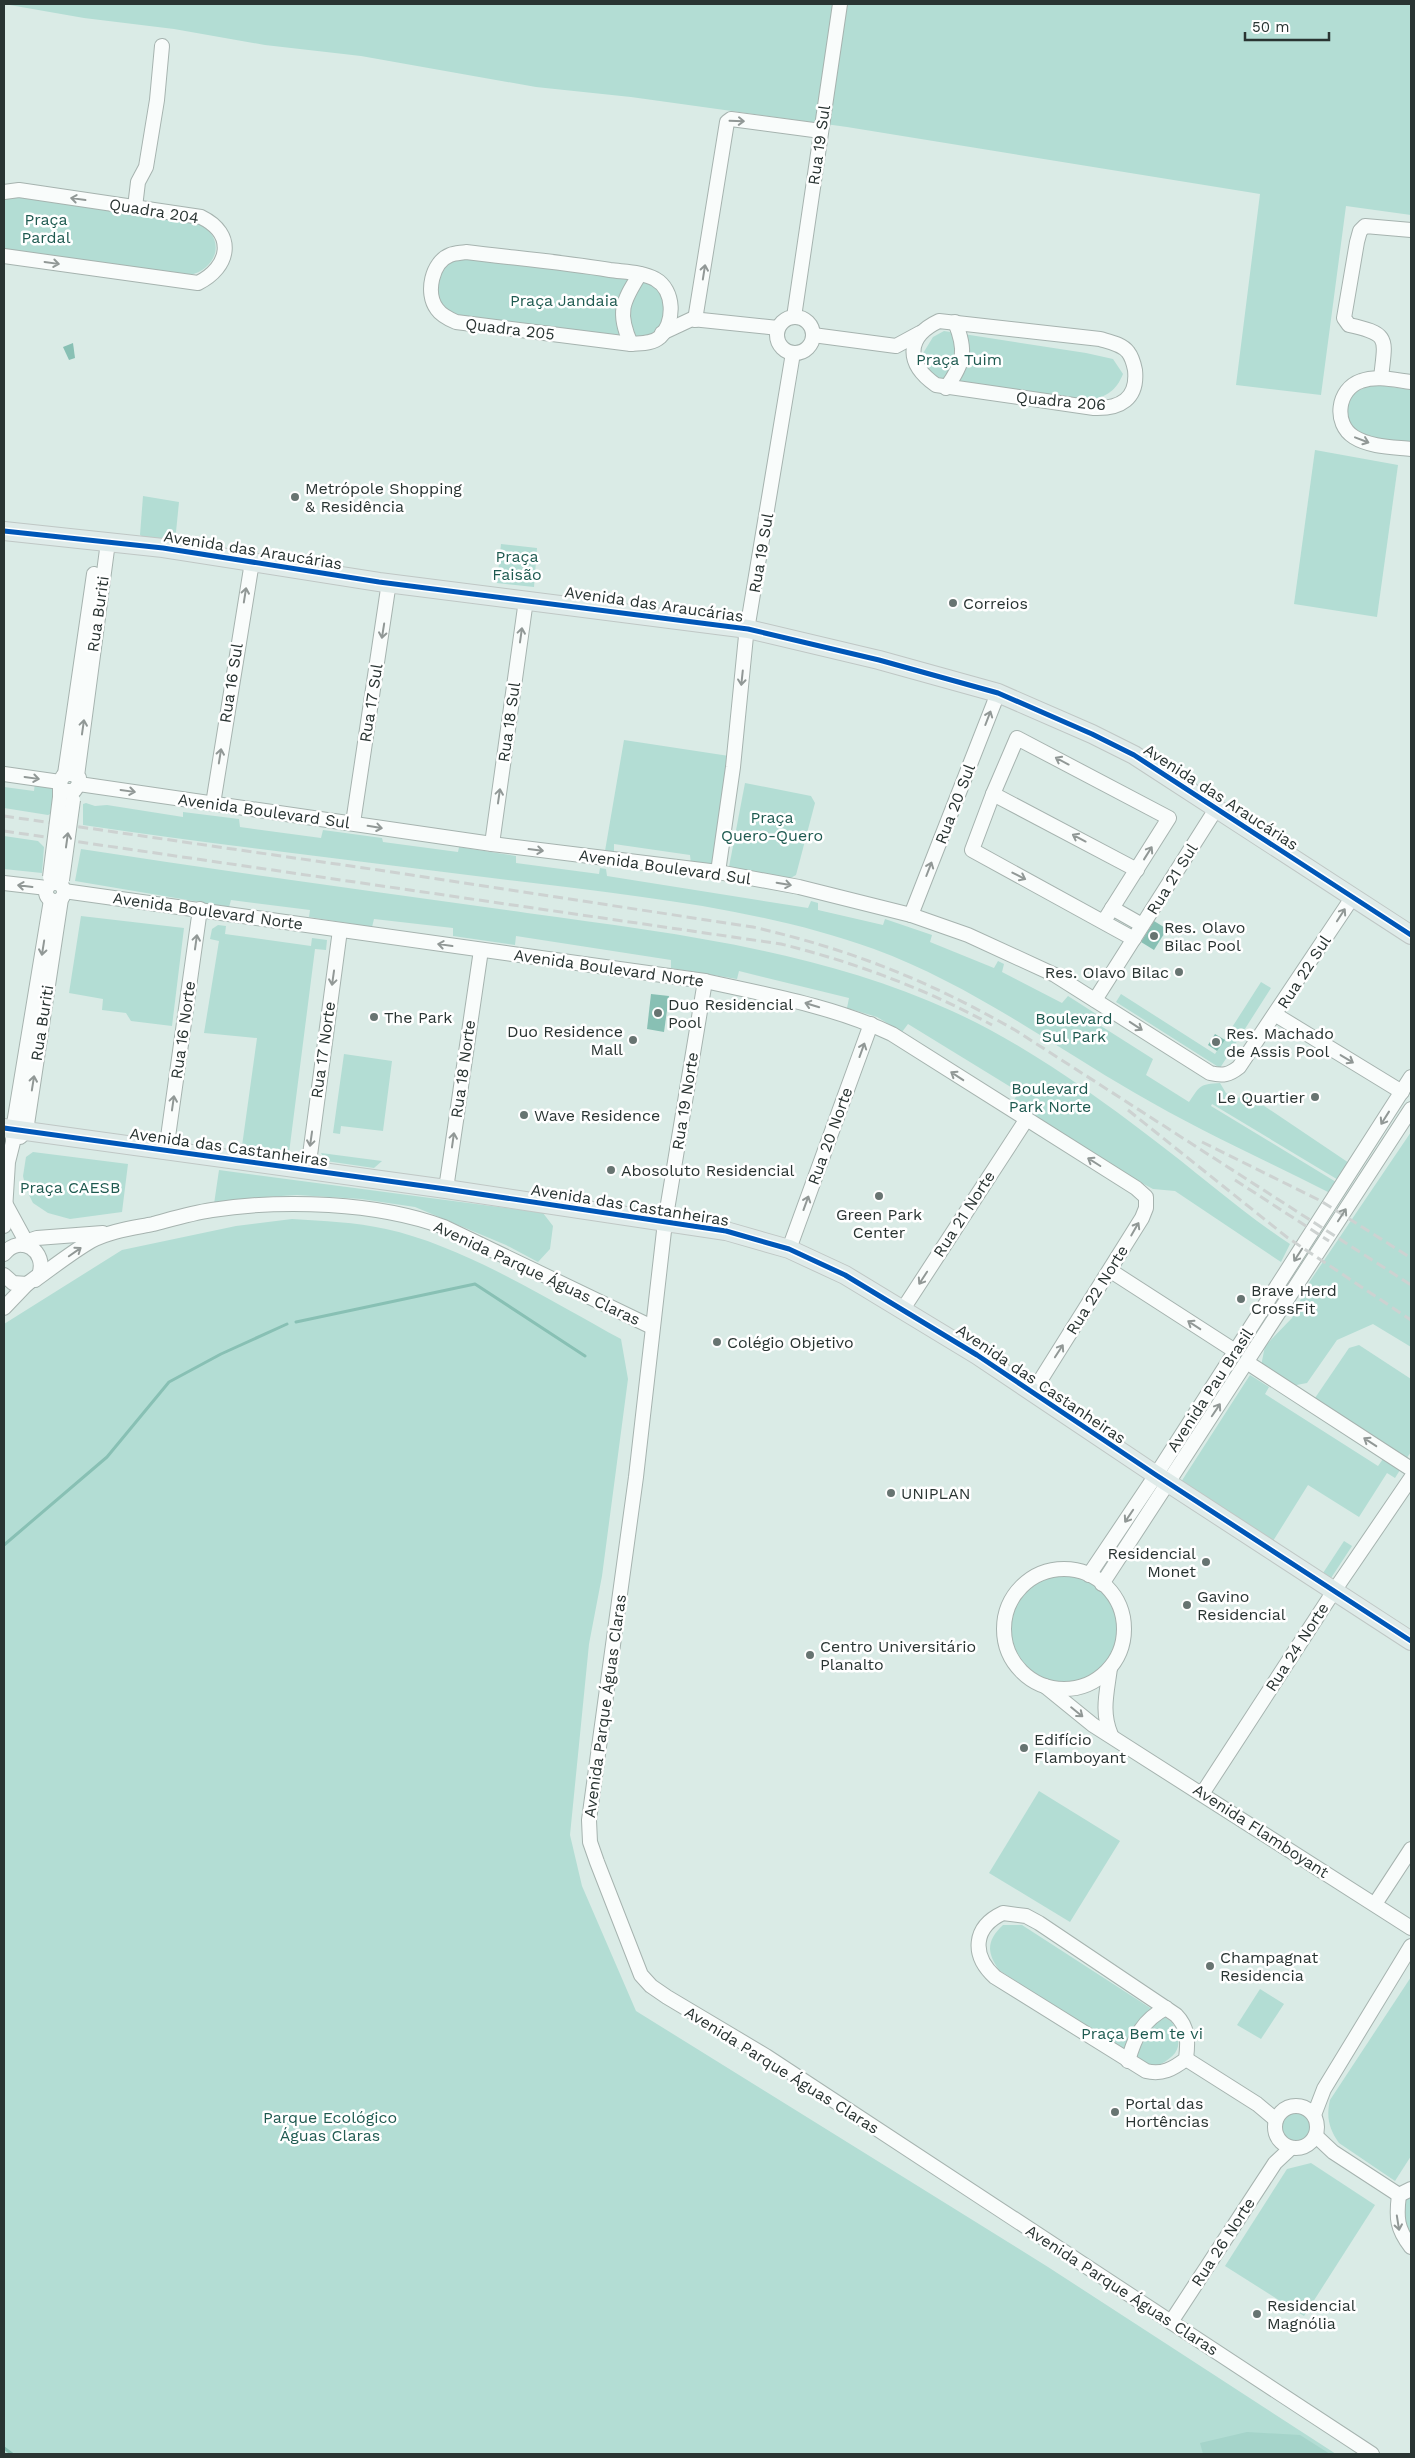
<svg xmlns="http://www.w3.org/2000/svg" width="1415" height="2458" font-family="'Work Sans',sans-serif">
<rect width="100%" height="100%" fill="#daebe6"/>
<g fill="#b3ddd4">
<polygon points="4,4 1411,4 1411,215 1346,206 1321,395 1236,385 1260,194 847,127 631,97 536,87 361,56 265,45 174,29 84,18"/>
<path d="M15,196L196,222C201,225 206,227 209,231C225,249 210,271 190,275L4,249V198Z"/>
<polygon points="451,255 655,279 671,308 650,343 445,317 431,285"/>
<path d="M944,331L1086,353L1113,359L1123,374C1116,391 1107,396 1089,401L942,382L928,369L922,355L933,337Z"/>
<polygon points="1372,384 1411,390 1411,445 1359,438 1346,420 1347,407 1352,394"/>
<polygon points="1315,450 1398,465 1377,617 1294,604"/>
<polygon points="143,496 179,502 176,532 172,540 145,538 140,535"/>
<polygon points="501,544 537,548 534,587 497,583"/>
<polygon points="624,740 729,756 714,867 691,864 690,855 614,844 614,851 605,851"/>
<polygon points="35,782 53,789 56,795 52,813 48,815 4,808 4,787 34,791"/>
<polygon points="745,783 811,796 815,803 796,875 787,880 735,872 729,867"/>
<path d="M86,803L95,806L107,805L183,817V812L239,819L240,827L321,838L323,830L382,838L383,842L458,852L459,847L516,856V863L599,874L600,868L606,869L607,876L808,908L811,901L818,903V910L883,925L885,919L932,935L930,942L994,968L998,961L1004,964L1002,972L1062,1003L1068,996L1104,1019L1101,1026L1153,1059L1146,1075L1189,1102C1200,1086 1199,1084 1220,1083L1226,1093L1237,1098L1248,1095L1352,1165L1340,1181L1212,1104L1211,1106L1336,1182L1330,1193C1265,1160 1198,1130 1135,1093C1049,1043 969,984 874,949C760,908 636,896 517,881C372,863 227,846 83,825V804Z"/>
<polygon points="4,836 38,841 44,847 42,873 4,869"/>
<path d="M81,849C229,872 378,892 527,913C672,933 818,950 952,1011C1019,1041 1091,1092 1150,1137C1197,1172 1241,1212 1290,1244L1281,1262L1175,1191L1153,1189L1138,1181L1012,1103L1019,1092L908,1024L902,1032L877,1017L847,1008L849,998L739,971L737,979L671,968V960L516,936L515,945L453,936V928L374,919L372,927L309,917L310,910L231,900L229,907L75,881Z"/>
<polygon points="81,916 184,928 172,1026 131,1021 126,1013 102,1010 103,999 69,993"/>
<polygon points="218,925 226,926 225,934 311,946 312,938 327,940 326,950 315,949 289,1153 242,1146 257,1038 204,1033 219,941 210,939 212,929"/>
<polygon points="1261,982 1271,988 1220,1068 1116,1002 1121,994 1215,1054"/>
<polygon points="344,1054 392,1061 383,1131 341,1126 340,1134 333,1133"/>
<polygon points="1411,1132 1411,1347 1373,1324 1337,1340 1307,1383 1291,1386 1261,1366 1265,1346 1292,1318 1308,1284"/>
<polygon points="33,1152 128,1164 122,1212 70,1219 48,1213 33,1203 26,1189 23,1176 26,1157"/>
<polygon points="321,1153 382,1161 374,1168 326,1161"/>
<polygon points="219,1170 543,1213 553,1226 550,1249 538,1262 506,1245 415,1207 361,1199 297,1195 249,1198 214,1204"/>
<path d="M292,1219C324,1221 355,1222 386,1229C464,1246 551,1301 621,1339L628,1379L602,1576L589,1644L570,1835L582,1886L636,2011L1048,2267L1336,2454H4V1324L122,1250L236,1226Z"/>
<polygon points="1359,1345 1411,1379 1411,1452 1406,1459 1315,1398 1349,1348"/>
<polygon points="1250,1375 1269,1387 1265,1394 1378,1466 1383,1459 1400,1470 1395,1478 1387,1473 1359,1517 1308,1485 1273,1541 1181,1482"/>
<polygon points="1344,1541 1352,1546 1331,1578 1323,1573"/>
<circle cx="1063" cy="1628" r="57"/>
<polygon points="1039,1791 1120,1841 1070,1922 989,1873"/>
<path d="M1003,1925H1022L1172,2022C1184,2047 1179,2055 1155,2067L1141,2063L999,1970C986,1952 987,1940 1003,1925Z"/>
<path d="M1411,1977V2156L1395,2181L1339,2143C1329,2129 1326,2117 1330,2100Z"/>
<polygon points="1260,1989 1284,2004 1261,2039 1237,2025"/>
<circle cx="1292" cy="2128" r="18"/>
<polygon points="1311,2163 1375,2205 1304,2316 1225,2266 1287,2169"/>
<polygon points="1411,2195 1411,2237 1403,2226 1404,2202"/>
</g>
<polygon fill="#a5d4ca" points="1247,2432 1300,2435 1330,2454 1203,2454 1200,2443"/>
<g fill="#88c0b4">
<polygon points="73,343 75,358 69,360 63,347"/>
<polygon points="1154,921 1167,929 1154,950 1141,942"/>
<polygon points="651,994 669,996 664,1032 647,1029"/>
<polygon points="1215,1034 1225,1040 1217,1051 1208,1045"/>
</g>
<g fill="none" stroke-linecap="round" stroke-linejoin="round">
<g stroke="#88c0b4" stroke-width="3">
<polyline points="296,1322 475,1284 585,1356"/>
<polyline points="4,1545 107,1457 169,1382 221,1354 287,1324"/>
<polyline points="4,2448 12,2454"/>
</g>
<defs>
<g id="minor">
<path d="M4,192L19,190L201,217C236,234 230,267 198,283L4,256"/>
<polyline points="135,207 138,182 146,167 157,100 162,46"/>
<path d="M466,252C514,258 562,262 610,270C624,272 643,272 655,279C675,290 675,322 660,337C652,344 641,343 631,344L456,322C449,319 441,315 437,309C425,293 432,262 450,255C455,253 461,253 466,252Z"/>
<circle cx="795" cy="335" r="18"/>
<polyline points="794,317 840,4"/>
<polyline points="695,320 727,122 731,119 821,131"/>
<path d="M939,321L1100,339C1110,342 1122,344 1128,352C1132,357 1134,365 1135,370C1138,399 1120,409 1094,408L936,385C906,364 905,337 939,321Z"/>
<polyline points="662,333 692,319 778,328"/>
<polyline points="813,335 896,346 920,333"/>
<path d="M631,344C617,313 622,302 640,274"/>
<path d="M1381,378C1385,339 1391,334 1349,325L1344,318L1357,242L1360,231L1365,226L1411,230"/>
<path d="M1411,382C1395,380 1377,375 1361,381C1337,389 1333,424 1354,437C1370,447 1393,447 1411,449"/>
<path d="M946,388C964,363 967,351 955,322"/>
<polyline points="4,774 60,782"/>
<polyline points="65,774 94,574"/>
<polyline points="77,776 108,542"/>
<path d="M79,784L492,844L718,872L799,887L911,915L968,935L1055,975L1210,1073C1223,1076 1229,1075 1239,1067L1352,898"/>
<polyline points="993,794 1137,870"/>
<polyline points="60,797 60,782 63,776 71,773 79,778 79,784 74,791 65,791 61,787"/>
<polyline points="213,804 252,562"/>
<polyline points="353,823 389,582"/>
<polyline points="492,844 526,600"/>
<polyline points="718,872 733,767 746,636 793,353"/>
<polyline points="4,883 47,888"/>
<circle cx="55" cy="892" r="9"/>
<path d="M64,891L705,981C768,995 833,1006 892,1034L1136,1188L1146,1197V1208L1142,1218L1033,1392"/>
<polyline points="1112,908 1142,925"/>
<polyline points="911,915 998,693"/>
<polyline points="1104,921 1169,818 1017,738 993,794 972,850 1134,939"/>
<polyline points="705,981 665,1222 636,1477 589,1820 590,1842 597,1862 641,1975 651,1986 667,1997 766,2056 1372,2454"/>
<polyline points="1095,1000 1216,809"/>
<polyline points="1276,1015 1402,1092"/>
<polyline points="20,1137 26,1131 61,899"/>
<polyline points="166,1151 200,909"/>
<polyline points="308,1170 340,930"/>
<polyline points="446,1189 481,950"/>
<polyline points="5,1203 23,1236 24,1245"/>
<polyline points="4,1226 8,1162 13,1142 13,1130 51,900"/>
<polyline points="25,1245 28,1241 37,1238 103,1233"/>
<polyline points="789,1249 871,1024"/>
<path d="M4,1254C20,1233 48,1251 39,1275L27,1284L13,1283L4,1275"/>
<polyline points="1111,1271 1235,1351"/>
<path d="M35,1280C53,1267 72,1252 91,1241C109,1231 133,1228 153,1224C172,1219 192,1213 212,1210C283,1199 376,1202 444,1227L652,1327"/>
<polyline points="4,1308 27,1284"/>
<polyline points="903,1309 1026,1120"/>
<polyline points="1248,1363 1411,1469"/>
<circle cx="1064" cy="1629" r="60"/>
<polyline points="1089,1575 1156,1475 1411,1077"/>
<polyline points="1102,1584 1411,1109"/>
<path d="M1110,1668C1107,1692 1101,1712 1111,1735"/>
<polyline points="1045,1686 1093,1725 1411,1928"/>
<polyline points="1202,1794 1334,1591 1411,1478"/>
<polyline points="1375,1904 1411,1849"/>
<path d="M1003,1913L1026,1916L1039,1923L1176,2015C1189,2028 1188,2043 1186,2059C1173,2069 1162,2075 1146,2071L995,1977C971,1955 973,1927 1003,1913Z"/>
<polyline points="1186,2059 1257,2104 1276,2120"/>
<path d="M1128,2061C1135,2036 1143,2020 1166,2008"/>
<circle cx="1296" cy="2127" r="21"/>
<polyline points="1314,2115 1324,2089 1411,1946"/>
<polyline points="1316,2136 1333,2152 1399,2195"/>
<path d="M1399,2195C1396,2218 1397,2229 1411,2247"/>
<polyline points="1399,2195 1411,2189"/>
<polyline points="1171,2322 1275,2163 1291,2148"/>
</g>
<g id="major">
<polyline points="4,531 163,548 379,582 748,629 879,660 998,693 1092,734 1134,755 1411,935"/>
<polyline points="4,1128 446,1189 726,1231 789,1249 845,1275 977,1355 1156,1475 1411,1641"/>
</g>
</defs>
<use href="#minor" stroke="#a6b3af" stroke-width="16"/>
<use href="#major" stroke="#bfc7c5" stroke-width="20"/>
<use href="#minor" stroke="#f9fcfb" stroke-width="14"/>
<use href="#major" stroke="#dfebe9" stroke-width="18"/>
<g stroke="#cdd2d1" stroke-width="3" stroke-dasharray="10 5" stroke-linecap="butt">
<path d="M4,816L385,871L753,927C852,950 927,980 1015,1030L1411,1285"/>
<path d="M4,831L781,944C854,962 926,989 992,1025"/>
<polyline points="1128,1110 1288,1238 1411,1320"/>
<polyline points="1202,1142 1321,1201 1411,1258"/>
<polyline points="1235,1180 1329,1241"/>
</g>
<defs>
<g id="minor-bridge">
<polyline points="50,877 60,797"/>
<polyline points="62,880 73,800"/>
</g>
</defs>
<use href="#minor-bridge" stroke="#a6b3af" stroke-width="16" stroke-linecap="butt"/>
<use href="#minor-bridge" stroke="#f9fcfb" stroke-width="14"/>
<defs>
<g id="cycleway">
<polyline points="4,531 163,548 379,582 748,629 879,660 998,693 1092,734 1134,755 1411,935"/>
<polyline points="4,1128 446,1189 726,1231 789,1249 845,1275 977,1355 1156,1475 1411,1641"/>
</g>
</defs>
<use href="#cycleway" stroke="#fff" stroke-width="8"/>
<use href="#cycleway" stroke="#0057b8" stroke-width="5"/>
</g>
<defs><path id="oneway-shaft" d="M-6 0H5M1.5-3L5.5 0L1.5 3" fill="none" stroke-width="1.6" stroke-linecap="round" stroke-linejoin="round" transform="scale(1.25)"/></defs>
<g stroke="#919896">
<use href="#oneway-shaft" transform="translate(737 121) rotate(2)"/>
<use href="#oneway-shaft" transform="translate(78 199) rotate(-172)"/>
<use href="#oneway-shaft" transform="translate(52 263) rotate(8)"/>
<use href="#oneway-shaft" transform="translate(704 272) rotate(-81)"/>
<use href="#oneway-shaft" transform="translate(1362 440) rotate(21)"/>
<use href="#oneway-shaft" transform="translate(245 595) rotate(-81)"/>
<use href="#oneway-shaft" transform="translate(383 631) rotate(99)"/>
<use href="#oneway-shaft" transform="translate(521 635) rotate(-82)"/>
<use href="#oneway-shaft" transform="translate(742 678) rotate(96)"/>
<use href="#oneway-shaft" transform="translate(988 718) rotate(-69)"/>
<use href="#oneway-shaft" transform="translate(83 727) rotate(-82)"/>
<use href="#oneway-shaft" transform="translate(220 756) rotate(-81)"/>
<use href="#oneway-shaft" transform="translate(1062 761) rotate(-152)"/>
<use href="#oneway-shaft" transform="translate(32 778) rotate(8)"/>
<use href="#oneway-shaft" transform="translate(128 791) rotate(8)"/>
<use href="#oneway-shaft" transform="translate(499 796) rotate(-82)"/>
<use href="#oneway-shaft" transform="translate(375 827) rotate(9)"/>
<use href="#oneway-shaft" transform="translate(1079 838) rotate(-152)"/>
<use href="#oneway-shaft" transform="translate(67 840) rotate(-82)"/>
<use href="#oneway-shaft" transform="translate(536 850) rotate(7)"/>
<use href="#oneway-shaft" transform="translate(1148 853) rotate(-58)"/>
<use href="#oneway-shaft" transform="translate(929 869) rotate(-69)"/>
<use href="#oneway-shaft" transform="translate(1019 876) rotate(27)"/>
<use href="#oneway-shaft" transform="translate(784 884) rotate(10)"/>
<use href="#oneway-shaft" transform="translate(25 886) rotate(-173)"/>
<use href="#oneway-shaft" transform="translate(1341 915) rotate(-57)"/>
<use href="#oneway-shaft" transform="translate(196 942) rotate(-82)"/>
<use href="#oneway-shaft" transform="translate(445 945) rotate(-172)"/>
<use href="#oneway-shaft" transform="translate(43 948) rotate(99)"/>
<use href="#oneway-shaft" transform="translate(333 978) rotate(98)"/>
<use href="#oneway-shaft" transform="translate(812 1005) rotate(-163)"/>
<use href="#oneway-shaft" transform="translate(1136 1026) rotate(33)"/>
<use href="#oneway-shaft" transform="translate(862 1050) rotate(-70)"/>
<use href="#oneway-shaft" transform="translate(1347 1059) rotate(31)"/>
<use href="#oneway-shaft" transform="translate(957 1076) rotate(-147)"/>
<use href="#oneway-shaft" transform="translate(33 1083) rotate(-81)"/>
<use href="#oneway-shaft" transform="translate(173 1103) rotate(-82)"/>
<use href="#oneway-shaft" transform="translate(1385 1118) rotate(122)"/>
<use href="#oneway-shaft" transform="translate(311 1139) rotate(98)"/>
<use href="#oneway-shaft" transform="translate(453 1140) rotate(-82)"/>
<use href="#oneway-shaft" transform="translate(1094 1162) rotate(-148)"/>
<use href="#oneway-shaft" transform="translate(806 1203) rotate(-70)"/>
<use href="#oneway-shaft" transform="translate(1342 1215) rotate(-57)"/>
<use href="#oneway-shaft" transform="translate(1135 1229) rotate(-60)"/>
<use href="#oneway-shaft" transform="translate(75 1252) rotate(-35)"/>
<use href="#oneway-shaft" transform="translate(1298 1255) rotate(123)"/>
<use href="#oneway-shaft" transform="translate(923 1278) rotate(123)"/>
<use href="#oneway-shaft" transform="translate(1194 1325) rotate(-147)"/>
<use href="#oneway-shaft" transform="translate(1059 1351) rotate(-57)"/>
<use href="#oneway-shaft" transform="translate(1216 1410) rotate(-56)"/>
<use href="#oneway-shaft" transform="translate(1370 1442) rotate(-147)"/>
<use href="#oneway-shaft" transform="translate(1129 1516) rotate(124)"/>
<use href="#oneway-shaft" transform="translate(1077 1712) rotate(39)"/>
<use href="#oneway-shaft" transform="translate(1398 2223) rotate(81)"/>
</g>
<g fill="#677471" stroke="#fff" stroke-width="2">
<circle cx="295" cy="497" r="5"/>
<circle cx="953" cy="603" r="5"/>
<circle cx="1154" cy="936" r="5"/>
<circle cx="1179" cy="972" r="5"/>
<circle cx="658" cy="1013" r="5"/>
<circle cx="374" cy="1017" r="5"/>
<circle cx="633" cy="1040" r="5"/>
<circle cx="1216" cy="1042" r="5"/>
<circle cx="1315" cy="1097" r="5"/>
<circle cx="524" cy="1115" r="5"/>
<circle cx="611" cy="1170" r="5"/>
<circle cx="879" cy="1196" r="5"/>
<circle cx="1241" cy="1299" r="5"/>
<circle cx="717" cy="1342" r="5"/>
<circle cx="891" cy="1493" r="5"/>
<circle cx="1206" cy="1562" r="5"/>
<circle cx="1187" cy="1605" r="5"/>
<circle cx="810" cy="1655" r="5"/>
<circle cx="1024" cy="1748" r="5"/>
<circle cx="1210" cy="1966" r="5"/>
<circle cx="1115" cy="2112" r="5"/>
<circle cx="1257" cy="2314" r="5"/>
</g>
<g text-anchor="middle" dominant-baseline="central" stroke-width="5" stroke-linejoin="round" paint-order="stroke">
<g font-size="16" fill="#293432" stroke="#fff">
<text transform="translate(819 145) rotate(-82)">Rua 19 Sul</text>
<text transform="translate(154 211) rotate(9)">Quadra 204</text>
<text transform="translate(510 329) rotate(7)">Quadra 205</text>
<text transform="translate(1061 401) rotate(5)">Quadra 206</text>
<text transform="translate(253 550) rotate(9)">Avenida das Araucárias</text>
<text transform="translate(761 553) rotate(-80)">Rua 19 Sul</text>
<text transform="translate(654 604) rotate(8)">Avenida das Araucárias</text>
<text transform="translate(98 614) rotate(-82)">Rua Buriti</text>
<text transform="translate(231 683) rotate(-81)">Rua 16 Sul</text>
<text transform="translate(371 703) rotate(-81)">Rua 17 Sul</text>
<text transform="translate(509 722) rotate(-82)">Rua 18 Sul</text>
<text transform="translate(1221 797) rotate(33)">Avenida das Araucárias</text>
<text transform="translate(955 804) rotate(-69)">Rua 20 Sul</text>
<text transform="translate(264 811) rotate(8)">Avenida Boulevard Sul</text>
<text transform="translate(665 867) rotate(8)">Avenida Boulevard Sul</text>
<text transform="translate(1172 879) rotate(-58)">Rua 21 Sul</text>
<text transform="translate(208 911) rotate(8)">Avenida Boulevard Norte</text>
<text transform="translate(609 968) rotate(8)">Avenida Boulevard Norte</text>
<text transform="translate(1304 972) rotate(-57)">Rua 22 Sul</text>
<text transform="translate(42 1023) rotate(-81)">Rua Buriti</text>
<text transform="translate(183 1030) rotate(-82)">Rua 16 Norte</text>
<text transform="translate(323 1050) rotate(-82)">Rua 17 Norte</text>
<text transform="translate(463 1069) rotate(-82)">Rua 18 Norte</text>
<text transform="translate(685 1101) rotate(-81)">Rua 19 Norte</text>
<text transform="translate(830 1136) rotate(-70)">Rua 20 Norte</text>
<text transform="translate(229 1147) rotate(8)">Avenida das Castanheiras</text>
<text transform="translate(630 1205) rotate(9)">Avenida das Castanheiras</text>
<text transform="translate(964 1214) rotate(-57)">Rua 21 Norte</text>
<text transform="translate(537 1273) rotate(25)">Avenida Parque Águas Claras</text>
<text transform="translate(1097 1290) rotate(-58)">Rua 22 Norte</text>
<text transform="translate(1041 1384) rotate(34)">Avenida das Castanheiras</text>
<text transform="translate(1210 1390) rotate(-57)">Avenida Pau Brasil</text>
<text transform="translate(1297 1647) rotate(-57)">Rua 24 Norte</text>
<text transform="translate(605 1706) rotate(-82)">Avenida Parque Águas Claras</text>
<text transform="translate(1261 1831) rotate(33)">Avenida Flamboyant</text>
<text transform="translate(782 2070) rotate(32)">Avenida Parque Águas Claras</text>
<text transform="translate(1223 2242) rotate(-57)">Rua 26 Norte</text>
<text transform="translate(1122 2290) rotate(33)">Avenida Parque Águas Claras</text>
</g>
<g font-size="16" fill="#1e5a50" stroke="#fff">
<text x="46" y="219">Praça<tspan x="46" dy="18">Pardal</tspan></text>
<text x="564" y="300">Praça Jandaia</text>
<text x="959" y="359">Praça Tuim</text>
<text x="517" y="556">Praça<tspan x="517" dy="18">Faisão</tspan></text>
<text x="772" y="817">Praça<tspan x="772" dy="18">Quero-Quero</tspan></text>
<text x="1074" y="1018">Boulevard<tspan x="1074" dy="18">Sul Park</tspan></text>
<text x="1050" y="1088">Boulevard<tspan x="1050" dy="18">Park Norte</tspan></text>
<text x="70" y="1187">Praça CAESB</text>
<text x="1142" y="2033">Praça Bem te vi</text>
<text x="330" y="2117">Parque Ecológico<tspan x="330" dy="18">Águas Claras</tspan></text>
</g>
<g font-size="16" fill="#293432" stroke="#fff" text-anchor="start">
<text x="305" y="488">Metrópole Shopping<tspan x="305" dy="18">&amp; Residência</tspan></text>
<text x="963" y="603">Correios</text>
<text x="1164" y="927">Res. Olavo<tspan x="1164" dy="18">Bilac Pool</tspan></text>
<text x="1169" y="972" text-anchor="end">Res. OIavo Bilac</text>
<text x="668" y="1004">Duo Residencial<tspan x="668" dy="18">Pool</tspan></text>
<text x="384" y="1017">The Park</text>
<text x="623" y="1031" text-anchor="end">Duo Residence<tspan x="623" dy="18">Mall</tspan></text>
<text x="1226" y="1033">Res. Machado<tspan x="1226" dy="18">de Assis Pool</tspan></text>
<text x="1305" y="1097" text-anchor="end">Le Quartier</text>
<text x="534" y="1115">Wave Residence</text>
<text x="621" y="1170">Abosoluto Residencial</text>
<text x="879" y="1214" text-anchor="middle">Green Park<tspan x="879" dy="18">Center</tspan></text>
<text x="1251" y="1290">Brave Herd<tspan x="1251" dy="18">CrossFit</tspan></text>
<text x="727" y="1342">Colégio Objetivo</text>
<text x="901" y="1493">UNIPLAN</text>
<text x="1196" y="1553" text-anchor="end">Residencial<tspan x="1196" dy="18">Monet</tspan></text>
<text x="1197" y="1596">Gavino<tspan x="1197" dy="18">Residencial</tspan></text>
<text x="820" y="1646">Centro Universitário<tspan x="820" dy="18">Planalto</tspan></text>
<text x="1034" y="1739">Edifício<tspan x="1034" dy="18">Flamboyant</tspan></text>
<text x="1220" y="1957">Champagnat<tspan x="1220" dy="18">Residencia</tspan></text>
<text x="1125" y="2103">Portal das<tspan x="1125" dy="18">Hortências</tspan></text>
<text x="1267" y="2305">Residencial<tspan x="1267" dy="18">Magnólia</tspan></text>
</g>
</g>
<rect width="1415" height="2458" fill="none" stroke="#293432" stroke-width="10"/>
<path d="M1245 32v8h84v-8" fill="none" stroke="#293432" stroke-width="2.5"/>
<text x="1252" y="32" font-size="15" fill="#293432" stroke="#ffffff" stroke-width="4" paint-order="stroke">50 m</text>
</svg>
